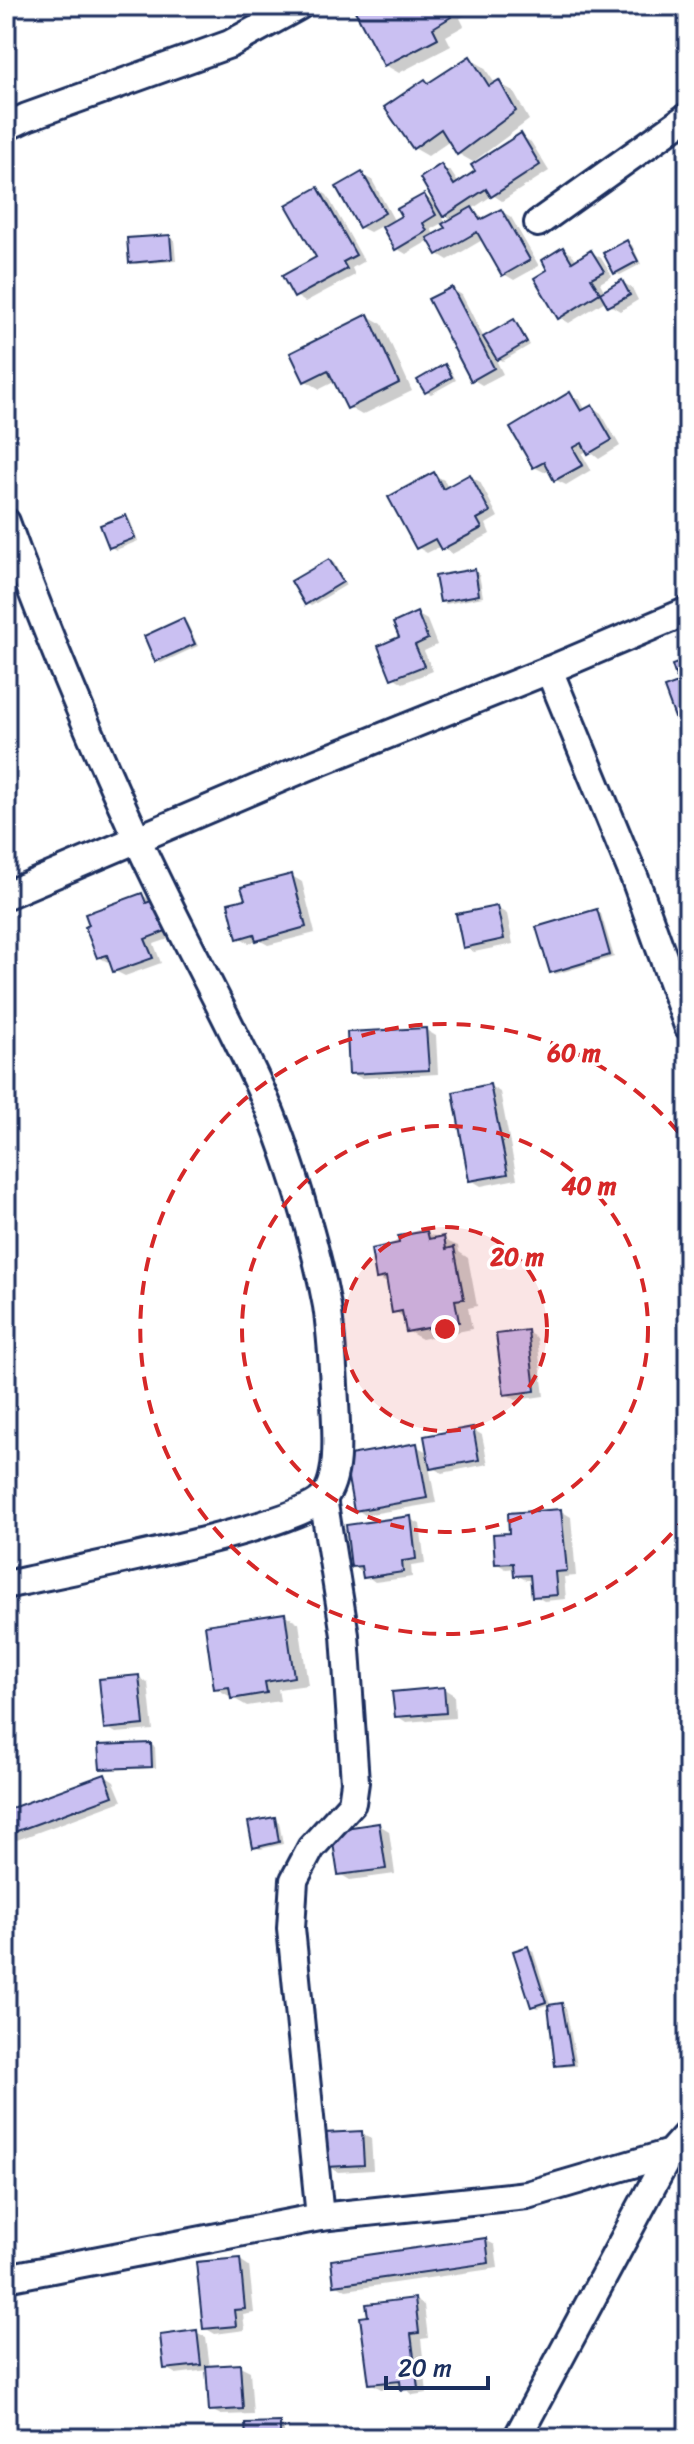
<svg xmlns="http://www.w3.org/2000/svg" width="694" height="2444" font-family="Sriracha,sans-serif">
<rect width="100%" height="100%" fill="#fff"/>
<filter id="ink" filterUnits="userSpaceOnUse"><feTurbulence type="fractalNoise" baseFrequency=".0125" numOctaves="2"/><feDisplacementMap in="SourceGraphic" scale="16" xChannelSelector="R" yChannelSelector="G"/><feConvolveMatrix kernelMatrix="1 2 1 2 8 2 1 2 1" color-interpolation-filters="sRGB"/></filter>
<g filter="url(#ink)">
<g fill="#0003" fill-rule="evenodd">
<polygon points="364,6 466,6 470,13 460,18 464,26 446,36 451,46 399,73 385,65"/>
<polygon points="470,59 484,67 496,85 499,83 513,91 529,120 473,162 459,154 450,141 428,156 414,148 425,81 430,84"/>
<path d="M521,136L531,142L549,171L502,201L493,195L472,209L485,220L501,211L511,217L539,266L514,280L504,274L484,239L448,260L438,254L430,240L406,254L396,248L383,225L370,232L360,227L362,175L372,180L395,222L424,196L438,204L441,167L451,172L459,184ZM440,212L453,220L446,224ZM444,222L448,229L435,236L431,229Z"/>
<polygon points="318,189 327,195 364,261 352,268 355,275 305,302 296,296 319,258"/>
<polygon points="170,237 174,239 176,261 136,264 131,262"/>
<polygon points="627,243 632,245 641,264 620,275 615,273"/>
<polygon points="563,249 573,255 577,261 591,252 601,258 612,276 600,283 605,292 622,282 632,288 638,300 620,311 610,305 607,300 569,323 559,317 550,271"/>
<polygon points="452,289 462,295 484,338 514,321 518,324 530,345 503,361 494,356 503,374 482,385 472,379"/>
<polygon points="368,316 382,324 412,391 362,415 348,407 336,381 320,389 306,381"/>
<polygon points="445,366 450,369 456,380 431,394 426,392"/>
<polygon points="570,395 580,400 586,411 592,407 601,413 620,446 599,459 588,450 582,454 591,470 566,485 556,480 550,469 544,472 534,467"/>
<polygon points="434,475 444,480 448,488 470,476 480,482 498,517 486,524 490,534 452,554 441,546 427,553 417,547"/>
<polygon points="126,517 130,520 138,541 116,550 111,547"/>
<polygon points="330,561 334,563 346,585 311,606 306,603"/>
<polygon points="474,571 479,574 483,597 446,604 442,601"/>
<polygon points="417,614 427,620 437,645 424,651 433,671 403,683 393,677"/>
<polygon points="183,620 187,623 198,646 161,663 157,661"/>
<polygon points="292,876 302,882 315,933 268,945 259,940 249,943 239,937 247,901"/>
<polygon points="142,895 152,901 174,937 154,944 161,963 125,976 115,971 111,961 108,962 98,957"/>
<polygon points="497,908 507,914 513,944 474,952 464,946"/>
<polygon points="597,911 601,914 614,957 556,974 552,972"/>
<polygon points="426,1030 436,1036 438,1074 361,1078 351,1073"/>
<polygon points="490,1086 500,1092 517,1179 481,1186 471,1180"/>
<polygon points="427,1233 458,1246 459,1252 468,1258 477,1306 468,1308 472,1329 422,1339 407,1331 405,1318 394,1311 390,1285 378,1278 401,1245"/>
<polygon points="527,1332 537,1338 544,1396 516,1400 506,1394"/>
<polygon points="472,1429 482,1435 488,1464 442,1473 429,1466 436,1503 365,1515 356,1509 416,1446 429,1453"/>
<polygon points="561,1511 571,1517 576,1576 564,1577 566,1599 544,1601 534,1595 533,1580 526,1580 516,1575 515,1568 506,1569 496,1563 512,1535"/>
<polygon points="410,1519 420,1524 425,1564 411,1566 412,1577 375,1582 353,1566"/>
<polygon points="285,1615 299,1623 308,1685 278,1689 280,1701 247,1706 215,1688"/>
<polygon points="138,1677 148,1683 153,1730 116,1733 106,1727"/>
<polygon points="444,1689 454,1695 455,1718 406,1722 397,1716"/>
<polygon points="151,1745 155,1747 156,1768 106,1770 102,1767"/>
<polygon points="105,1776 114,1782 122,1801 6,1844 6,1812"/>
<polygon points="274,1819 279,1822 283,1844 260,1849 255,1847"/>
<polygon points="379,1825 389,1831 395,1874 350,1880 340,1874"/>
<polygon points="528,1948 533,1951 550,2004 537,2008 533,2006"/>
<polygon points="561,2005 566,2008 577,2066 562,2067 557,2065"/>
<polygon points="361,2133 371,2138 373,2170 338,2172 328,2166"/>
<polygon points="485,2240 495,2245 498,2268 346,2290 336,2284"/>
<polygon points="240,2260 249,2266 254,2313 243,2315 245,2330 215,2334 205,2328"/>
<polygon points="415,2300 424,2305 428,2338 421,2339 427,2393 413,2395 403,2386 381,2389 371,2383"/>
<polygon points="196,2332 206,2337 210,2368 240,2366 250,2371 253,2414 221,2415 211,2410 208,2370 176,2374 166,2368"/>
<polygon points="279,2424 284,2426 284,2438 248,2438"/>
</g>
<g fill="#cac0f2" stroke="#1b2f5e" stroke-width="2">
<polygon points="359,6 455,6 447,10 451,17 433,28 438,38 384,66 354,9"/>
<polygon points="470,56 489,86 499,80 516,111 457,155 441,129 413,149 384,107 425,79 428,83"/>
<polygon points="521,133 540,165 491,197 486,189 443,217 420,178 441,164 454,185 475,171 471,165"/>
<polygon points="362,172 385,213 359,228 336,187"/>
<polygon points="318,187 356,255 343,262 347,269 294,298 282,276 316,257 286,205"/>
<polygon points="424,194 436,215 423,223 427,231 395,250 382,227 401,216 397,209"/>
<polygon points="472,207 480,220 501,209 530,260 502,276 477,232 437,255 427,238 445,228 442,224"/>
<polygon points="170,235 172,259 129,263 127,238"/>
<polygon points="627,240 638,261 614,274 603,253"/>
<polygon points="563,247 572,262 591,250 604,271 591,278 600,293 622,280 630,295 608,307 600,293 558,319 534,278 547,270 542,260"/>
<polygon points="452,287 494,368 471,381 428,299"/>
<polygon points="368,314 399,383 347,409 328,370 304,382 290,353"/>
<polygon points="514,319 527,342 497,360 483,337"/>
<polygon points="445,364 452,377 425,393 417,380"/>
<polygon points="570,392 581,411 592,405 612,440 588,454 582,443 573,448 583,465 554,481 544,462 533,468 510,428"/>
<polygon points="434,472 443,489 470,474 490,512 477,519 482,528 441,550 435,539 416,549 388,497"/>
<polygon points="126,515 135,538 109,548 100,525"/>
<polygon points="329,559 343,582 305,605 291,581"/>
<polygon points="475,569 479,595 440,602 435,576"/>
<polygon points="417,612 428,639 415,645 424,666 391,679 378,646 399,637 393,623"/>
<polygon points="183,618 195,644 155,662 144,636"/>
<polygon points="688,659 688,740 684,742 664,688 678,683 672,665"/>
<polygon points="292,874 306,927 256,941 254,934 237,939 228,903 245,899 241,887"/>
<polygon points="142,893 146,903 154,900 166,931 145,939 153,958 113,972 107,955 97,958 85,927 89,925 85,914"/>
<polygon points="497,906 504,939 463,948 456,914"/>
<polygon points="597,909 610,955 550,973 536,927"/>
<polygon points="426,1028 429,1070 349,1074 347,1032"/>
<polygon points="490,1084 508,1174 469,1181 453,1092"/>
<polygon points="427,1231 429,1239 444,1236 446,1249 454,1247 464,1299 455,1300 459,1322 406,1332 402,1311 392,1313 386,1277 376,1279 371,1249 399,1243 398,1236"/>
<polygon points="528,1330 535,1391 504,1395 496,1334"/>
<polygon points="473,1427 479,1460 430,1469 424,1436"/>
<polygon points="417,1443 427,1498 354,1511 344,1456"/>
<polygon points="561,1509 567,1571 555,1572 557,1595 532,1597 530,1575 514,1576 513,1563 495,1564 493,1534 509,1533 508,1513"/>
<polygon points="411,1516 416,1559 402,1561 403,1572 363,1578 361,1566 351,1567 346,1525"/>
<polygon points="285,1613 294,1677 265,1682 267,1693 231,1699 229,1687 214,1689 205,1625"/>
<polygon points="139,1675 144,1725 104,1729 99,1679"/>
<polygon points="444,1687 446,1713 395,1717 392,1692"/>
<polygon points="151,1743 152,1767 100,1769 98,1745"/>
<polygon points="105,1774 113,1796 6,1835 6,1810"/>
<polygon points="275,1817 279,1842 253,1848 248,1822"/>
<polygon points="379,1823 386,1869 338,1875 331,1830"/>
<polygon points="528,1946 546,2002 531,2007 513,1951"/>
<polygon points="562,2003 573,2064 555,2066 548,2005"/>
<polygon points="362,2131 364,2165 326,2167 324,2133"/>
<polygon points="486,2238 489,2263 334,2285 331,2260"/>
<polygon points="240,2258 245,2309 234,2310 236,2326 203,2329 196,2262"/>
<polygon points="415,2298 419,2333 411,2334 418,2388 401,2390 400,2381 369,2384 360,2317 368,2316 366,2304"/>
<polygon points="197,2330 201,2365 164,2369 160,2335"/>
<polygon points="240,2364 243,2409 209,2411 206,2366"/>
<polygon points="280,2422 280,2438 246,2438 245,2423"/>
</g>
<g fill="none" stroke-linecap="round" stroke-linejoin="round">
<defs>
<g id="minor">
<polyline points="6,127 27,117 230,44 299,6"/>
<polyline points="538,223 688,116"/>
<path d="M6,522C45,630 90,736 138,841C176,924 222,1005 260,1088C288,1150 315,1240 327,1306C332,1338 333,1371 335,1402C336,1428 341,1476 324,1497C298,1528 58,1573 6,1585"/>
<polyline points="549,670 635,879 688,1026"/>
<polyline points="6,895 307,767 549,670 688,611"/>
<polyline points="320,2217 291,1928 294,1880 311,1848 352,1803 355,1782 345,1635 323,1498"/>
<polyline points="6,2278 320,2217 527,2195 670,2153 688,2133"/>
<polyline points="517,2438 670,2153"/>
</g>
</defs>
<use href="#minor" stroke="#1b2f5e" stroke-width="32"/>
<use href="#minor" stroke="#fff" stroke-width="26"/>
</g>
</g>
<circle cx="445" cy="1329" r="102" fill="#d62828" fill-opacity=".12"/>
<g fill="none" stroke="#d62828" stroke-width="4" stroke-dasharray="14 10">
<circle cx="445" cy="1329" r="102"/>
<circle cx="445" cy="1329" r="203"/>
<path d="M687 1515A305 305 0 1 1 687 1143"/>
</g>
<circle cx="445" cy="1329" r="12" fill="#d62828" stroke="#fff" stroke-width="4"/>
<g font-size="24" text-anchor="middle" font-weight="bold" fill="#d62828" stroke="#fff" stroke-width="7" stroke-linejoin="round" paint-order="stroke">
<text x="574" y="1061">60 m</text>
<text x="589" y="1194">40 m</text>
<text x="517" y="1265">20 m</text>
</g>
<rect width="694" height="2444" fill="none" stroke="#fff" stroke-width="32"/>
<rect x="16" y="16" width="662" height="2412" fill="none" stroke="#1b2f5e" stroke-width="3" filter="url(#ink)"/>
<path d="M386 2376v12h102v-12" fill="none" stroke="#1b2f5e" stroke-width="4"/>
<text x="398" y="2376" font-size="24" fill="#1b2f5e" stroke="#ffffff" stroke-width="6" paint-order="stroke">20 m</text>
</svg>
